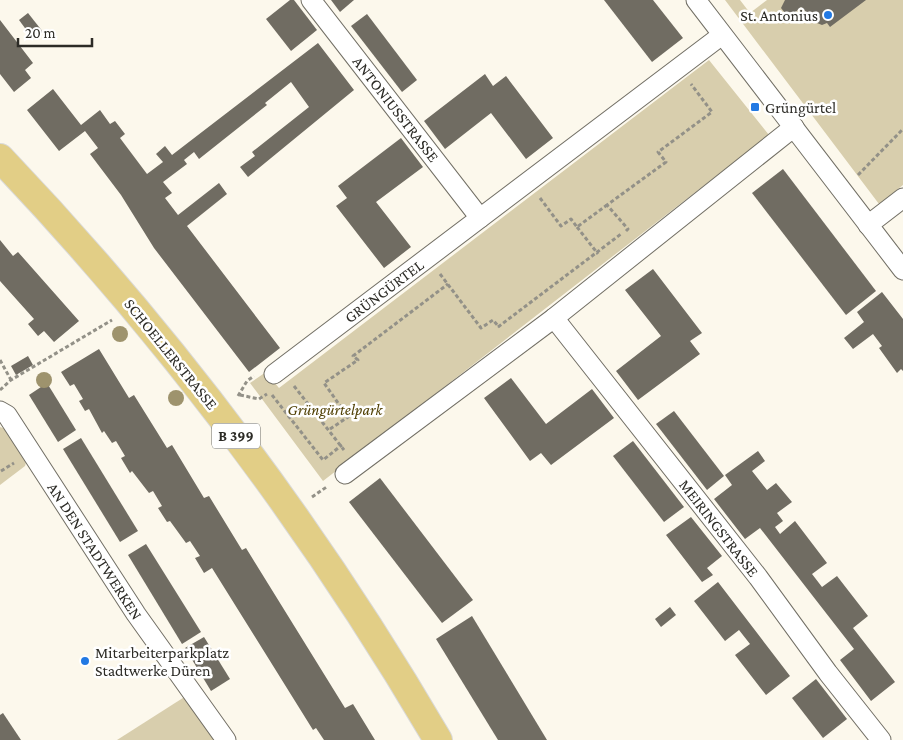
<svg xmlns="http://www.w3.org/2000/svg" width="903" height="740" font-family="'Crimson Pro',serif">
<rect width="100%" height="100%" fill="#fcf8ec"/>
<g fill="#d8cead">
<polygon points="725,0 740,0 750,13 767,0 903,0 903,185 879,204"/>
<polygon points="709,60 769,135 323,481 250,383 266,372 279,388"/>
<polygon points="0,427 11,431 27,459 25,466 0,485"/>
<polygon points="186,696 217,740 117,740"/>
</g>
<g fill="#706c62">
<polygon points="290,0 294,0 317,30 291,51 266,19"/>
<polygon points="331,0 354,0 340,12"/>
<polygon points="604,0 653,0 683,38 652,62"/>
<polygon points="785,0 866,0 830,27 827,23 822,25 817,23 801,7 789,18 781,8"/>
<polygon points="28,13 43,32 33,39 19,20"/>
<polygon points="367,14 417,80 402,92 351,26"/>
<polygon points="0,20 33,63 25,70 31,78 14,92 0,74"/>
<polygon points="318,43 354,90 248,177 240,167 255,156 252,152 309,107 291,82 265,103 267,105 199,159 194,152 184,160 187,164 163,182 172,193 165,198 178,215 219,183 227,194 187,226 280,348 249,372 154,248 121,195 90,154 98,148 85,131 59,151 27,110 53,89 81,125 100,110 110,124 115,121 125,134 120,138 147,174 163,162 156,154 165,146 172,155"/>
<polygon points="485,74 493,86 506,76 553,138 526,159 491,113 445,149 424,121"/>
<polygon points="401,138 423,167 376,202 411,247 384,268 336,206 347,198 338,186"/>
<polygon points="783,169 876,291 846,315 752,193"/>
<polygon points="0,240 13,256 18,252 79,321 54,342 44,331 38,336 28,324 34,319 0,281"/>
<polygon points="653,269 702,333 690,341 700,354 638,400 616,371 661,336 625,290"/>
<polygon points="882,292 903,319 903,371 901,369 897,373 879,348 882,346 873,334 853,349 844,338 864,322 857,312"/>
<polygon points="99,349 129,398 134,395 167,448 172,445 204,498 209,496 242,550 246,548 345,708 353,704 375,740 324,740 316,728 313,730 212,568 204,573 195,558 200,556 190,541 186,543 170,521 167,522 158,508 162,506 153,491 149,493 132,471 130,473 121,458 125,456 116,441 112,443 104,431 102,433 89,409 85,411 79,401 83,399 74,384 70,386 61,372"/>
<polygon points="28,356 33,365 16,375 11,366"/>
<polygon points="511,378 546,424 592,389 614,418 551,465 541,453 530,461 484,398"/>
<polygon points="47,383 76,430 58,442 29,395"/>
<polygon points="674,411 724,476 707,490 656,424"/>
<polygon points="81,438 138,531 120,542 63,449"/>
<polygon points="633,441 684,507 664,522 613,456"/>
<polygon points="758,451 765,461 752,471 767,490 776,483 792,502 777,513 783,521 775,527 780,534 795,521 827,563 812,574 822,587 837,576 868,616 853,628 895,682 871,701 840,660 854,649 812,595 760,528 745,539 714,499 732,485 725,475"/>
<polygon points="380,478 473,600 442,623 349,502"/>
<polygon points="691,517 722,556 707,568 713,575 702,582 666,535"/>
<polygon points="146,544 201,632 182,644 128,555"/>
<polygon points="718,582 790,676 766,695 735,655 750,644 739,630 725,641 694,601"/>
<polygon points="670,607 676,615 661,627 655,619"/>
<polygon points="472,616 547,740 498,740 436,639"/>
<polygon points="204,637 230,679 211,691 185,648"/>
<polygon points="816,679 847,719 823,738 792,698"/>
<polygon points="3,713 21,740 0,740 0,715"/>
</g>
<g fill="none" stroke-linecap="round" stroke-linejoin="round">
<defs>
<g id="street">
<polyline points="311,0 480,218"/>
<polyline points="696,0 903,270"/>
<polyline points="868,225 903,198"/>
<polyline points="554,318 758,577 828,673 881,740"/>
<polyline points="274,374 722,35"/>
<polyline points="0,411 7,415 136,614 226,740"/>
<polyline points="345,474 554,318 794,127"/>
</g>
<path id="primary" d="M0,158C168,334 315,530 438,740"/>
</defs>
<use href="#street" stroke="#726f65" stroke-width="21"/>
<use href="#primary" stroke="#d9d9d8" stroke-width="30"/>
<g stroke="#939188" stroke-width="3" stroke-dasharray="4 2.5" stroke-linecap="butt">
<polyline points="858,175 903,129"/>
<polyline points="540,198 561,226 571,219 577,227 607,205"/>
<polyline points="577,227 598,254"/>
<polyline points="626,231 628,229 607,205 666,162 658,152 712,112 691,84"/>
<polyline points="440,274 481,328 493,320 499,327"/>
<polyline points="498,327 621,234"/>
<polyline points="0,360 11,380"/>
<polyline points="294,386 344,450"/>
<polyline points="0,390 11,380 112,320"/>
<polyline points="240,395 259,399 267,394"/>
<polyline points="272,395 323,460 342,445"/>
<polyline points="238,396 247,381 254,376"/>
<polyline points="330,429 348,417 324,383 358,360 353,356 448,284"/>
<polyline points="1,471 14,463"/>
<polyline points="312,497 328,486"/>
</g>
<use href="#street" stroke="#fff" stroke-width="19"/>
<use href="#primary" stroke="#e2ce86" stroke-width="28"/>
</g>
<g fill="#9e936d">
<circle cx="120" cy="334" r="8"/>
<circle cx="44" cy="380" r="8"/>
<circle cx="176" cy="398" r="8"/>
</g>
<g fill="#2279e3" stroke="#fff" stroke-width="2">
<circle cx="828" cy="15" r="5"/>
<rect x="750" y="102" width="10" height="10" rx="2.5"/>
<circle cx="85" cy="661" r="5"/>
</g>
<g text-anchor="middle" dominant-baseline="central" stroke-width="5" stroke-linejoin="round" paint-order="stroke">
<rect fill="#fff" stroke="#6b6b67" stroke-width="1" x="212" y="423.5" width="48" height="25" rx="4"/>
<g font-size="15" font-weight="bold" fill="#2c2b26">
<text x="236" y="436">B 399</text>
</g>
<g font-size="16" fill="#2c2b26" stroke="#fff" text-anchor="start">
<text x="818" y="15" text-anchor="end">St. Antonius</text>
<text x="765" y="107">Grüngürtel</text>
<text x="95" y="652">Mitarbeiterparkplatz<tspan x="95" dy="18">Stadtwerke Düren</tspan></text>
</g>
<g font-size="16" fill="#2c2b26" stroke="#fff">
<text transform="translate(396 109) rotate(52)">ANTONIUSSTRASSE</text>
<text transform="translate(384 291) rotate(-37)">GRÜNGÜRTEL</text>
<text transform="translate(171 354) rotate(51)">SCHOELLERSTRASSE</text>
<text transform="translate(719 528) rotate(52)">MEIRINGSTRASSE</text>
<text transform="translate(95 551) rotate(57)">AN DEN STADTWERKEN</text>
</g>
<g font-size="16" font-style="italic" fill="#514105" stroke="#fff">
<text x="335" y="409">Grüngürtelpark</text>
</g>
</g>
<path d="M18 38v8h74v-8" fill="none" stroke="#2c2b26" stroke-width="2.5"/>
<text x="25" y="38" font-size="15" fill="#2c2b26" stroke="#ffffff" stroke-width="4" paint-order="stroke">20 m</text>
</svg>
